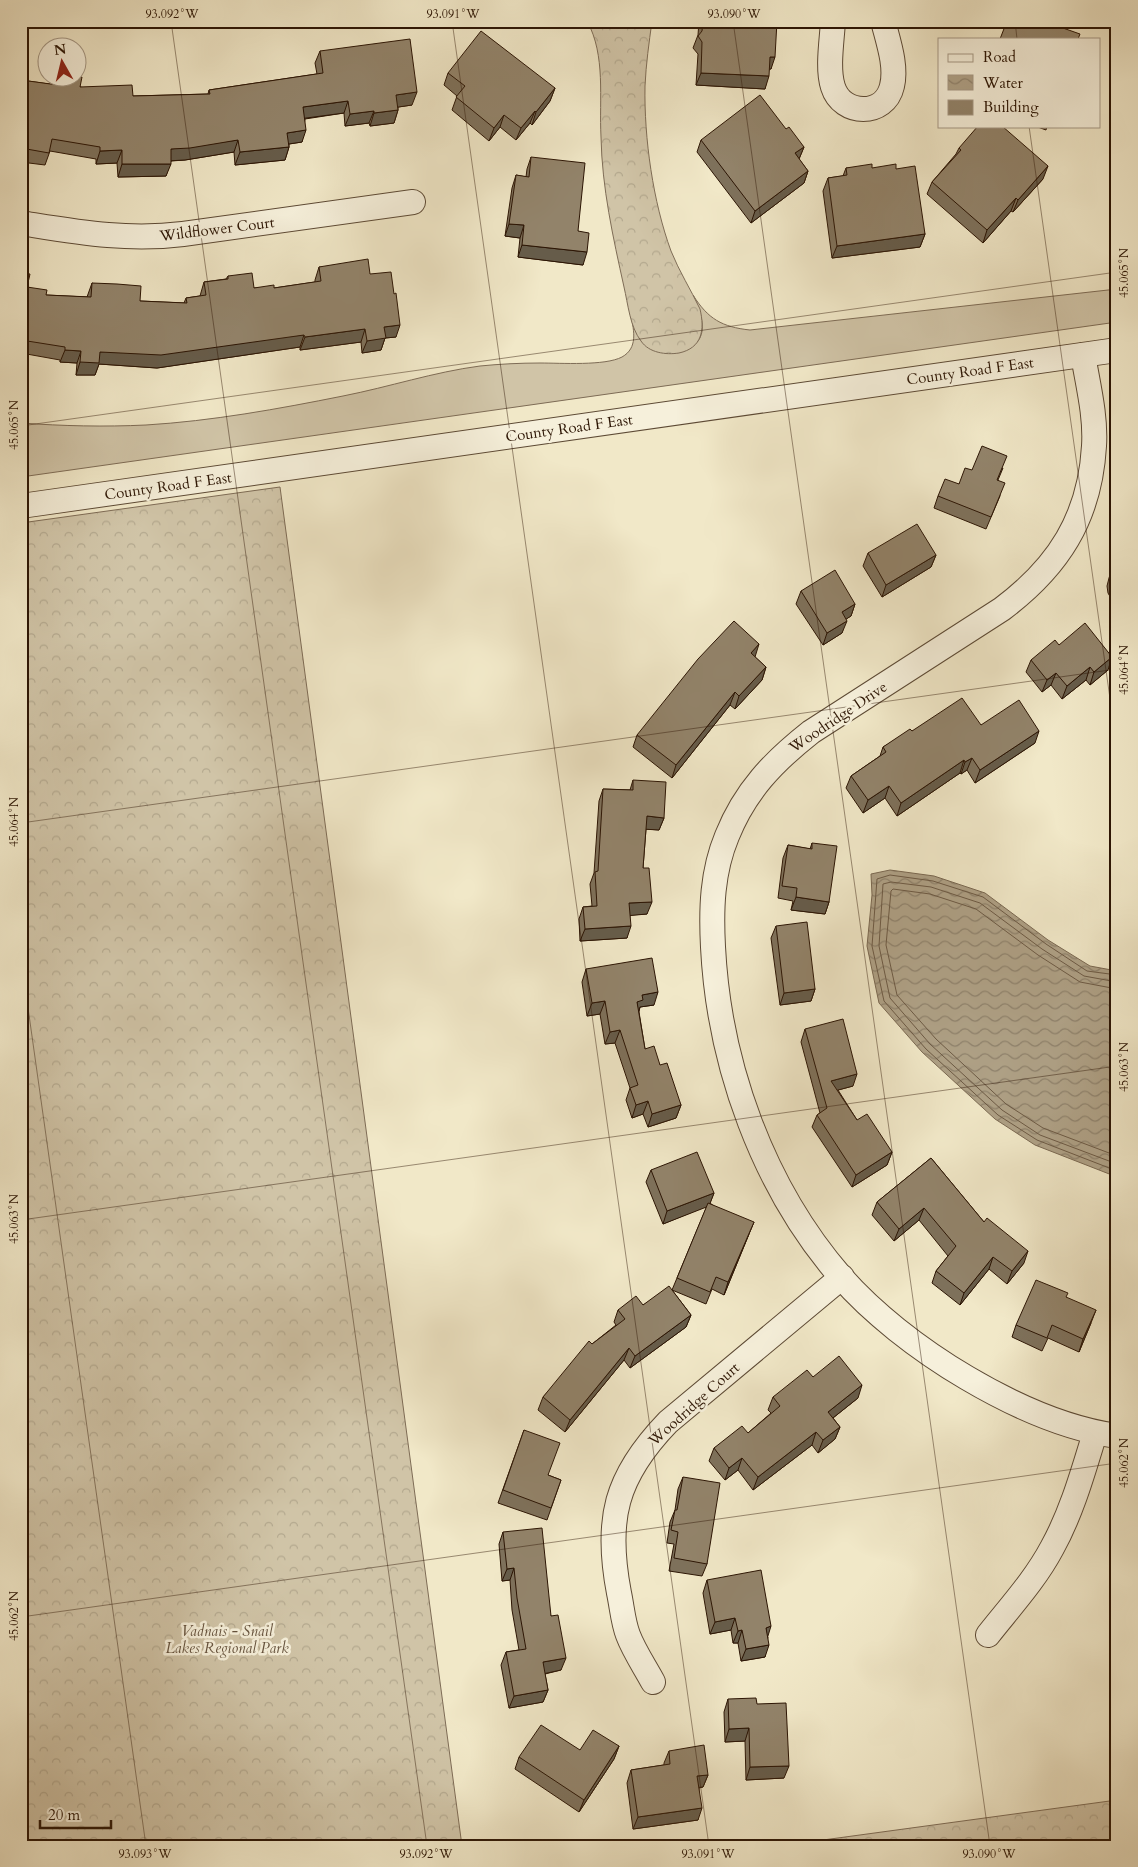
<svg xmlns="http://www.w3.org/2000/svg" width="1138" height="1867" font-family="Cardo,serif">
<defs>
<pattern id="forest-crowns" width="20" height="18" patternUnits="userSpaceOnUse" patternTransform="scale(1.25)"><rect width="20" height="18" fill="#d0c4a7"/><path d="M2 6a3 3 0 1 1 6 0M12 15a3 3 0 1 1 6 0" fill="none" stroke="#b3a88e"/></pattern>
<pattern id="water-waves" width="16" height="10" patternUnits="userSpaceOnUse" patternTransform="scale(1.25)"><rect width="16" height="10" fill="#aea085"/><path d="M0 5q4-4 8 0t8 0" fill="none" stroke="#8e816b"/></pattern>
</defs>
<rect width="100%" height="100%" fill="#f1e8c8"/>
<filter id="stains"><feTurbulence type="fractalNoise" baseFrequency=".004" numOctaves="4"/><feColorMatrix values="0 0 0 0 .2 0 0 0 0 .09 0 0 0 0 .02 0 0 0 .5 -.17"/></filter>
<radialGradient id="worn" r=".72"><stop offset=".6" stop-color="#630" stop-opacity="0"/><stop offset="1" stop-color="#630" stop-opacity=".3"/></radialGradient>
<path fill="#d0c4a7" stroke="#7e6c56" d="M1117,289V322L21,477V423C63,426 104,427 146,425C212,421 278,409 343,396C389,387 434,372 480,366C500,364 520,363 540,363C561,363 605,366 622,357C638,348 634,331 631,316L636,332L676,353C711,345 705,321 693,295C708,319 722,327 750,330Z"/>
<g fill="url(#forest-crowns)" stroke="#7e6c56">
<path d="M587,21H652C649,43 646,64 645,86C644,138 653,202 671,251C679,271 691,290 700,309C705,330 702,348 679,353C666,355 649,353 641,341C630,327 628,304 624,287C613,237 602,188 601,137C599,99 606,55 587,21Z"/>
<polygon points="280,487 462,1846 21,1846 21,523"/>
<polygon points="1117,1800 1117,1846 779,1846"/>
</g>
<polygon fill="url(#water-waves)" stroke="#7a6851" points="890,870 934,876 985,893 1048,940 1090,966 1117,971 1117,1177 1035,1145 995,1119 922,1052 879,1003 867,946 872,895 871,874"/>
<g fill="none" stroke-linecap="round" stroke-linejoin="round">
<g stroke="#6d5a44" stroke-width="1">
<polyline points="1117,975 1087,971 1046,944 983,897 933,881 890,875 877,879 872,946 884,1001 926,1049 998,1115 1037,1140 1117,1171"/>
<polyline points="1117,982 1084,976 1042,949 980,903 931,887 891,882 883,884 879,946 890,998 930,1044 1002,1110 1040,1135 1117,1164"/>
<polyline points="1117,989 1080,982 1038,955 976,909 930,894 893,889 891,891 886,945 897,995 936,1039 1006,1104 1043,1128 1117,1156"/>
</g>
<defs>
<g id="minor">
<path d="M833,21C832,40 827,69 833,87C842,116 885,117 892,86C897,66 888,41 883,21"/>
<path d="M21,223C78,232 126,241 183,234L413,202"/>
<path d="M1083,355C1088,385 1096,416 1094,446C1090,518 1058,567 1002,609L811,732C773,762 745,791 727,836C712,872 711,909 713,947C719,1065 763,1187 841,1277C902,1347 1024,1423 1117,1436"/>
<polyline points="21,506 1117,350"/>
<path d="M988,1635C1010,1607 1035,1580 1052,1548C1072,1512 1083,1472 1095,1433"/>
<path d="M653,1682C645,1667 634,1651 628,1635C623,1622 622,1607 619,1593C605,1520 615,1477 668,1422L842,1277"/>
</g>
</defs>
<use href="#minor" stroke="#5d4a35" stroke-width="26"/>
<use href="#minor" stroke="#f6f0db" stroke-width="24"/>
</g>
<g fill="#7e715b" stroke="#2c1504">
<polygon points="699,21 777,21 771,69 769,69 765,89 696,85 698,54 693,48 698,35"/>
<polygon points="320,51 412,105 398,107 398,110 394,123 370,126 369,123 345,126 344,113 305,119 302,142 289,144 289,147 285,160 235,165 234,152 185,160 171,161 166,176 118,177 117,163 96,164 96,159 50,151 45,165 21,162 21,80 56,85 59,78 78,78 80,87 133,96 208,94 209,90 317,74 315,63"/>
<polygon points="448,73 555,88 550,101 532,125 530,123 516,140 500,127 489,141 452,110 457,96 444,85"/>
<polygon points="1035,126 1047,126 1046,130"/>
<polygon points="786,129 804,147 799,159 808,171 804,183 751,223 697,152 701,140"/>
<polygon points="959,148 1043,179 1013,212 1011,211 983,243 927,194 932,182 956,154"/>
<polygon points="531,157 578,231 583,265 518,257 520,238 505,236 512,188 516,175 526,177 527,169"/>
<polygon points="846,168 896,169 925,234 920,247 832,258 823,191 828,178 843,176"/>
<polygon points="319,267 370,274 396,337 385,338 381,350 362,353 361,342 300,350 300,347 157,368 99,364 95,375 76,375 77,363 60,362 60,360 21,353 21,273 27,287 46,295 87,297 92,283 140,301 184,303 186,298 200,296 204,282 226,279 228,276 254,288 274,288 315,282 315,280"/>
<polygon points="1003,468 998,480 1000,496 986,529 934,508 938,496 959,484 972,470"/>
<polygon points="868,553 936,555 931,567 882,597 863,566"/>
<polygon points="1117,560 1117,603 1112,600 1108,593 1107,586 1109,578 1113,565"/>
<polygon points="801,591 855,604 851,616 846,619 842,633 823,645 796,604"/>
<polygon points="1059,645 1108,670 1090,685 1086,680 1062,699 1051,685 1042,692 1026,672 1031,660"/>
<polygon points="755,657 766,667 762,680 735,709 730,705 672,778 633,747 637,735"/>
<polygon points="981,725 1035,743 975,783 967,770 961,774 960,773 897,816 885,798 863,813 846,788 851,776 880,756 883,747 912,731"/>
<polygon points="633,780 664,818 659,830 646,829 643,868 647,914 630,915 627,938 580,941 579,919 583,907 592,906 590,884 594,873 599,801 603,789 630,790"/>
<polygon points="812,843 829,902 825,914 791,910 793,901 778,898 783,858 788,845 810,849"/>
<polygon points="776,926 815,989 811,1001 780,1005 771,938"/>
<polygon points="586,969 654,1005 640,1007 639,1012 645,1049 660,1065 681,1105 676,1118 648,1127 643,1114 632,1118 626,1100 630,1088 615,1043 605,1044 600,1014 587,1016 582,982"/>
<polygon points="805,1029 853,1086 838,1090 857,1120 892,1152 887,1165 852,1187 812,1127 817,1115 820,1113 801,1042"/>
<polygon points="931,1158 984,1222 1024,1263 1007,1284 989,1269 960,1305 932,1283 936,1271 948,1256 919,1220 894,1241 872,1215 877,1202"/>
<polygon points="651,1170 714,1193 710,1203 749,1234 724,1295 712,1289 706,1304 672,1290 691,1315 686,1327 630,1368 624,1360 565,1432 538,1410 543,1397 592,1344 616,1325 614,1322 618,1310 643,1305 672,1290 707,1206 663,1224 646,1182"/>
<polygon points="1066,1297 1091,1323 1079,1352 1048,1338 1042,1351 1012,1337 1016,1325"/>
<polygon points="1117,1301 1117,1340 1111,1339 1115,1307"/>
<polygon points="813,1377 858,1398 833,1418 840,1427 835,1439 818,1453 812,1445 753,1490 738,1470 725,1480 709,1461 714,1448 748,1433 771,1413 768,1410 773,1397"/>
<polygon points="524,1430 548,1475 561,1480 547,1520 498,1503"/>
<polygon points="683,1477 707,1564 702,1576 669,1571 674,1544 667,1543 670,1522 675,1510 678,1489"/>
<polygon points="503,1532 551,1616 561,1670 545,1674 548,1690 543,1702 509,1708 501,1665 506,1652 519,1650 512,1610 510,1580 502,1581 499,1544"/>
<polygon points="707,1580 768,1637 765,1657 741,1661 738,1643 733,1643 731,1630 710,1634 703,1593"/>
<polygon points="728,1699 784,1778 746,1780 745,1741 725,1742 724,1712"/>
<polygon points="619,1746 614,1759 579,1812 515,1769 519,1757"/>
<polygon points="669,1751 708,1775 703,1787 699,1788 698,1820 633,1829 627,1783 631,1770 664,1765 664,1763"/>
</g>
<g fill="#665c4a" stroke="#2c1504">
<polygon points="770,57 775,57 771,69 765,69"/>
<polygon points="701,73 769,76 765,89 696,85"/>
<polygon points="555,88 550,101 532,125 536,112"/>
<polygon points="417,92 412,105 392,108 396,95"/>
<polygon points="348,101 344,113 299,119 303,107"/>
<polygon points="398,110 394,123 370,126 374,113"/>
<polygon points="374,111 369,123 345,126 350,114"/>
<polygon points="535,111 530,123 516,140 521,128"/>
<polygon points="504,115 500,127 489,141 494,128"/>
<polygon points="306,130 302,142 282,145 287,133"/>
<polygon points="238,140 234,152 185,160 166,161 171,149"/>
<polygon points="289,147 285,160 235,165 240,152"/>
<polygon points="804,147 799,159 795,153"/>
<polygon points="122,150 117,163 96,164 100,151"/>
<polygon points="122,164 171,164 166,176 118,177"/>
<polygon points="1048,166 1043,179 1013,212 1018,200"/>
<polygon points="808,171 804,183 751,223 755,211"/>
<polygon points="1016,198 1011,211 983,243 987,230"/>
<polygon points="509,224 524,225 520,238 505,236"/>
<polygon points="925,234 920,247 832,258 837,246"/>
<polygon points="522,245 587,252 583,265 518,257"/>
<polygon points="400,325 396,337 385,338 381,350 362,353 367,341 384,327"/>
<polygon points="365,329 361,342 300,350 305,337"/>
<polygon points="304,335 300,347 157,368 99,364 95,375 76,375 80,362 100,352"/>
<polygon points="65,350 81,351 77,363 60,362"/>
<polygon points="936,555 931,567 882,597 886,585"/>
<polygon points="855,604 851,616 837,625 842,612"/>
<polygon points="847,621 842,633 823,645 827,633"/>
<polygon points="759,644 755,657 746,666 751,653"/>
<polygon points="1112,657 1108,670 1090,685 1094,672"/>
<polygon points="766,667 762,680 735,709 739,696"/>
<polygon points="1090,667 1086,680 1062,699 1067,686"/>
<polygon points="1056,673 1051,685 1042,692 1047,680"/>
<polygon points="735,692 730,705 672,778 676,765"/>
<polygon points="1039,731 1035,743 975,783 980,770"/>
<polygon points="972,758 967,770 961,774 965,762"/>
<polygon points="964,760 960,773 897,816 901,803"/>
<polygon points="889,786 885,798 863,813 868,800"/>
<polygon points="647,816 664,818 659,830 642,829"/>
<polygon points="796,897 829,902 825,914 791,910"/>
<polygon points="652,902 647,914 625,916 629,903"/>
<polygon points="631,926 627,938 580,941 585,929"/>
<polygon points="815,989 811,1001 780,1005 784,993"/>
<polygon points="658,992 654,1005 640,1007 638,1013 637,1002 642,995"/>
<polygon points="605,1001 600,1014 587,1016 592,1003"/>
<polygon points="620,1030 615,1043 605,1044 610,1032"/>
<polygon points="857,1074 853,1086 827,1093 831,1081"/>
<polygon points="648,1101 643,1114 632,1118 636,1105"/>
<polygon points="681,1105 676,1118 648,1127 652,1114"/>
<polygon points="892,1152 887,1165 852,1187 856,1175"/>
<polygon points="714,1193 709,1206 663,1224 667,1211"/>
<polygon points="924,1208 919,1220 894,1241 899,1229"/>
<polygon points="754,1222 749,1234 724,1295 728,1282"/>
<polygon points="1028,1251 1024,1263 1007,1284 1012,1271"/>
<polygon points="993,1257 989,1269 960,1305 964,1293"/>
<polygon points="1096,1310 1091,1323 1079,1352 1083,1339"/>
<polygon points="691,1315 686,1327 630,1368 635,1356"/>
<polygon points="1115,1326 1117,1327 1117,1340 1111,1339"/>
<polygon points="629,1348 624,1360 565,1432 570,1420"/>
<polygon points="862,1385 858,1398 824,1425 828,1412"/>
<polygon points="840,1427 835,1439 818,1453 823,1440"/>
<polygon points="816,1432 812,1445 753,1490 758,1477"/>
<polygon points="742,1458 738,1470 725,1480 729,1468"/>
<polygon points="514,1568 510,1580 502,1581 507,1569"/>
<polygon points="735,1618 731,1630 710,1634 715,1622"/>
<polygon points="771,1626 767,1639 766,1628"/>
<polygon points="742,1630 738,1643 733,1643 738,1631"/>
<polygon points="769,1645 765,1657 741,1661 746,1649"/>
<polygon points="566,1658 561,1670 538,1675 543,1662"/>
<polygon points="548,1690 543,1702 509,1708 514,1696"/>
<polygon points="749,1728 745,1741 725,1742 729,1729"/>
<polygon points="619,1746 614,1759 579,1812 584,1800"/>
<polygon points="789,1766 784,1778 746,1780 750,1767"/>
<polygon points="708,1775 703,1787 693,1788 697,1776"/>
<polygon points="702,1808 698,1820 633,1829 638,1817"/>
</g>
<g fill="#92836a" stroke="#2c1504">
<polygon points="703,21 777,21 775,57 770,57 769,76 701,73 702,42 698,36 702,31"/>
<polygon points="1007,21 1043,21 1080,34 1078,39 1000,39"/>
<polygon points="481,31 555,88 536,112 535,111 521,128 504,115 494,128 456,97 465,86 448,73"/>
<polygon points="410,39 417,92 396,95 398,110 374,113 374,111 350,114 348,101 303,107 306,130 287,133 289,147 240,152 238,140 190,148 171,149 171,164 122,164 122,150 100,151 100,147 52,139 49,153 21,148 21,80 58,85 60,78 78,78 78,77 82,77 80,87 132,85 133,96 210,94 209,90 323,73 320,51"/>
<polygon points="760,95 786,129 789,127 804,147 795,153 808,171 755,211 701,140"/>
<polygon points="978,126 1002,126 1048,166 1018,200 1016,198 987,230 932,182 961,150 959,148"/>
<polygon points="531,157 585,163 578,231 589,233 587,252 522,245 524,225 509,224 516,175 529,177"/>
<polygon points="872,164 872,168 896,164 896,169 915,166 925,234 837,246 828,178 847,175 846,168"/>
<polygon points="368,259 370,274 391,272 394,294 396,293 400,325 384,327 386,338 367,341 365,329 305,337 304,335 161,355 100,352 99,363 80,362 81,351 65,350 65,347 21,340 21,273 30,274 27,287 47,290 46,295 91,297 92,283 117,284 141,286 140,301 187,303 186,298 206,295 204,282 228,279 228,276 252,273 254,288 274,285 274,288 321,281 319,267"/>
<polygon points="982,446 1007,456 997,480 1005,483 991,517 938,496 945,479 959,484 965,468 972,470"/>
<polygon points="917,524 936,555 886,585 868,553"/>
<polygon points="1117,560 1117,588 1113,581 1111,573 1113,565"/>
<polygon points="835,570 855,604 842,612 847,621 827,633 801,591"/>
<polygon points="734,621 759,644 751,653 766,667 739,696 735,692 676,765 637,735 698,659"/>
<polygon points="1085,623 1112,657 1094,672 1090,667 1067,686 1056,673 1047,680 1031,660 1055,640 1059,645"/>
<polygon points="962,698 981,725 1019,700 1039,731 980,770 972,758 965,762 964,760 901,803 889,786 868,800 851,776 886,752 883,747 910,729 912,731"/>
<polygon points="633,780 666,782 664,818 647,816 643,868 649,868 652,902 629,903 631,926 585,929 583,907 597,906 595,872 598,871 603,789 633,790"/>
<polygon points="812,843 837,846 829,902 796,897 797,888 782,886 788,845 812,849"/>
<polygon points="807,922 815,989 784,993 776,926"/>
<polygon points="652,958 658,992 642,995 643,1000 637,1002 645,1049 654,1046 660,1065 667,1063 681,1105 652,1114 648,1101 636,1105 630,1088 638,1085 620,1030 610,1032 605,1001 592,1003 586,969"/>
<polygon points="843,1019 857,1074 831,1081 857,1120 867,1114 892,1152 856,1175 817,1115 827,1108 805,1029"/>
<polygon points="697,1152 714,1193 667,1211 651,1170"/>
<polygon points="931,1158 984,1222 987,1218 1028,1251 1012,1271 993,1257 964,1293 936,1271 956,1246 924,1208 899,1229 877,1202"/>
<polygon points="708,1203 754,1222 728,1282 716,1277 710,1292 677,1278"/>
<polygon points="1036,1280 1068,1293 1066,1297 1096,1310 1083,1339 1052,1325 1047,1338 1016,1325"/>
<polygon points="669,1286 691,1315 635,1356 629,1348 570,1420 543,1397 589,1341 592,1344 625,1319 618,1310 636,1296 643,1305"/>
<polygon points="1117,1314 1117,1327 1115,1326"/>
<polygon points="839,1356 862,1385 828,1412 840,1427 823,1440 816,1432 758,1477 742,1458 729,1468 714,1448 742,1426 748,1433 780,1406 773,1397 807,1370 813,1377"/>
<polygon points="524,1430 560,1443 548,1475 561,1480 551,1508 503,1490"/>
<polygon points="683,1477 720,1483 707,1564 674,1558 678,1532 671,1530 675,1510 677,1510"/>
<polygon points="542,1528 551,1616 558,1615 566,1658 543,1662 548,1690 514,1696 506,1652 526,1649 517,1598 514,1568 507,1569 503,1532"/>
<polygon points="761,1570 771,1626 766,1628 769,1645 746,1649 742,1630 738,1631 735,1618 715,1622 707,1580"/>
<polygon points="756,1698 757,1704 786,1703 789,1766 750,1767 749,1728 729,1729 728,1699"/>
<polygon points="541,1725 580,1750 593,1730 619,1746 584,1800 519,1757"/>
<polygon points="704,1745 708,1775 697,1776 702,1808 638,1817 631,1770 670,1764 669,1751"/>
</g>
<path fill="none" stroke="#2c1504" stroke-width="1" stroke-opacity="0.45" d="M171,21L427,1846M452,21L709,1846M733,21L990,1846M1015,21L1017,39M21,29L77,21M1029,126L1117,748M21,426L1117,272M21,823L1117,669M21,958L146,1846M21,1220L1117,1066M21,1617L1117,1463"/>
<g text-anchor="middle" dominant-baseline="central" stroke-width="5" stroke-linejoin="round" paint-order="stroke">
<g font-size="15" fill="#2c1504" stroke="#f6f0db">
<text transform="translate(217 229) rotate(-7)">Wildflower Court</text>
<text transform="translate(970 371) rotate(-8)">County Road F East</text>
<text transform="translate(569 428) rotate(-8)">County Road F East</text>
<text transform="translate(168 486) rotate(-8)">County Road F East</text>
<text transform="translate(838 717) rotate(-34)">Woodridge Drive</text>
<text transform="translate(694 1404) rotate(-42)">Woodridge Court</text>
</g>
<g font-size="15" font-style="italic" fill="#65523d" stroke="#f6f0db">
<text x="227" y="1631">Vadnais - Snail<tspan x="227" dy="17">Lakes Regional Park</tspan></text>
</g>
</g>
<rect width="1138" height="1867" fill="none" stroke="#f1e8c8" stroke-width="55"/>
<rect x="938" y="38" width="162" height="90" fill="#f6f0db" stroke="#a59885"/>
<rect x="948" y="54" width="25" height="8" fill="#f6f0db" stroke="#a59885"/>
<text x="983" y="62" font-size="15" fill="#2c1504">Road</text>
<rect x="948" y="75" width="25" height="15" fill="url(#water-waves)" stroke="#a59885"/>
<text x="983" y="88" font-size="15" fill="#2c1504">Water</text>
<rect x="948" y="100" width="25" height="15" fill="#92836a" stroke="#a59885"/>
<text x="983" y="112" font-size="15" fill="#2c1504">Building</text>
<g transform="translate(62 62) rotate(352)"><circle r="24" fill="#f6f0db" stroke="#a59885"/>
<path d="M0-4L9 19L0 12L-9 19Z" fill="#8f2418"/>
<text y="-8" font-size="14" font-weight="bold" text-anchor="middle" fill="#2c1504">N</text>
</g>
<path d="M40 1820v8h71v-8" fill="none" stroke="#2c1504" stroke-width="2.5"/>
<text x="48" y="1820" font-size="15" fill="#2c1504" stroke="#f6f0db" stroke-width="4" paint-order="stroke">20 m</text>
<rect x="28" y="28" width="1082" height="1812" fill="none" stroke="#2c1504" stroke-width="2"/>
<g font-size="12" text-anchor="middle" fill="#2c1504">
<text x="172" y="18">93.092°W</text>
<text x="453" y="18">93.091°W</text>
<text x="734" y="18">93.090°W</text>
<text transform="translate(1124 273) rotate(-90)" y="4">45.065°N</text>
<text transform="translate(14 425) rotate(-90)" y="4">45.065°N</text>
<text transform="translate(1124 670) rotate(-90)" y="4">45.064°N</text>
<text transform="translate(14 822) rotate(-90)" y="4">45.064°N</text>
<text transform="translate(1124 1067) rotate(-90)" y="4">45.063°N</text>
<text transform="translate(14 1219) rotate(-90)" y="4">45.063°N</text>
<text transform="translate(1124 1463) rotate(-90)" y="4">45.062°N</text>
<text transform="translate(14 1616) rotate(-90)" y="4">45.062°N</text>
<text x="145" y="1858">93.093°W</text>
<text x="426" y="1858">93.092°W</text>
<text x="708" y="1858">93.091°W</text>
<text x="989" y="1858">93.090°W</text>
</g>
<rect width="100%" height="100%" filter="url(#stains)"/>
<rect width="100%" height="100%" fill="url(#worn)"/>
</svg>
